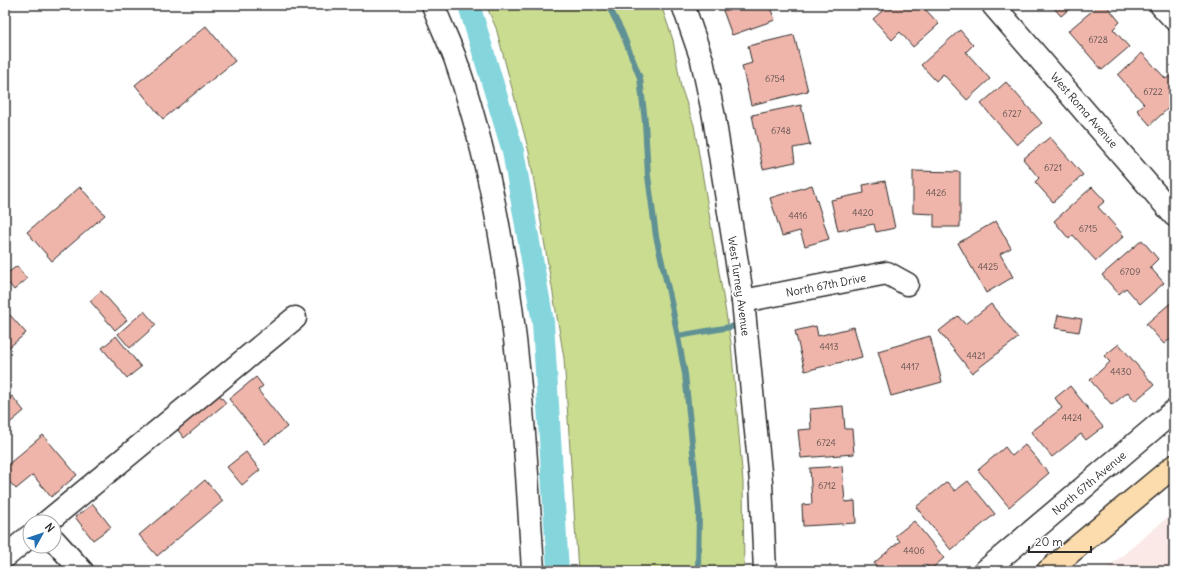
<svg xmlns="http://www.w3.org/2000/svg" width="1179" height="576" font-family="Delius,sans-serif">
<rect width="100%" height="100%" fill="#fff"/>
<filter id="ink" filterUnits="userSpaceOnUse"><feTurbulence type="fractalNoise" baseFrequency=".025" numOctaves="2"/><feDisplacementMap in="SourceGraphic" scale="8" xChannelSelector="R" yChannelSelector="G"/><feConvolveMatrix kernelMatrix="1 2 1 2 8 2 1 2 1" color-interpolation-filters="sRGB"/></filter>
<g filter="url(#ink)">
<polygon fill="#fae9e6" points="1174,512 1174,571 1104,571"/>
<polygon fill="#cadc90" stroke="#7a845e" points="486,5 661,5 673,40 681,87 694,125 731,343 743,482 744,571 578,571 564,358 529,152 496,28"/>
<g fill="none" stroke-linecap="round" stroke-linejoin="round">
<g stroke="#609195" stroke-width="6">
<polyline points="608,5 622,32 640,78 645,122 648,176 656,236 672,306 685,374 699,511 698,571"/>
<polyline points="678,336 736,326"/>
</g>
<polyline stroke="#84d5dc" stroke-width="22" points="469,5 513,151 543,322 558,571"/>
</g>
<g fill="#efb5ab" stroke="#2b2b2b">
<polygon points="721,5 769,5 775,20 732,35"/>
<polygon points="889,5 928,5 924,8 939,24 913,47 900,32 892,40 873,19"/>
<polygon points="1051,5 1074,5 1061,16"/>
<polygon points="1099,5 1106,5 1120,22 1113,29 1129,47 1102,70 1068,31"/>
<polygon points="206,26 235,61 163,119 135,85"/>
<polygon points="960,30 973,45 966,52 990,79 967,100 943,74 936,81 921,65"/>
<polygon points="794,35 808,91 751,105 742,66 752,63 748,46"/>
<polygon points="1142,53 1166,79 1174,72 1174,103 1150,125 1137,110 1144,104 1118,75"/>
<polygon points="1006,82 1042,123 1017,145 981,104"/>
<polygon points="801,105 810,145 793,148 795,162 763,169 752,115"/>
<polygon points="1050,137 1083,175 1053,202 1035,182 1039,178 1023,159"/>
<polygon points="913,171 960,172 960,227 934,227 934,214 913,213"/>
<polygon points="885,181 895,228 876,232 874,224 838,231 831,200 864,193 863,185"/>
<polygon points="812,185 829,239 805,246 800,231 782,236 770,198"/>
<polygon points="80,187 105,215 52,261 27,232"/>
<polygon points="1092,187 1105,201 1098,207 1124,236 1096,261 1073,235 1069,239 1054,221"/>
<polygon points="996,221 1011,248 1000,254 1013,277 986,293 958,243"/>
<polygon points="1142,240 1158,259 1150,267 1164,283 1140,304 1126,288 1119,294 1102,275"/>
<polygon points="17,266 27,279 14,290 5,278 5,275"/>
<polygon points="101,291 127,320 115,330 90,301"/>
<polygon points="1174,300 1174,341 1171,338 1164,344 1146,324"/>
<polygon points="991,304 1018,338 972,373 939,331 958,316 965,324"/>
<polygon points="144,311 156,325 130,348 118,334"/>
<polygon points="10,315 26,333 6,350 5,320"/>
<polygon points="1058,315 1082,319 1079,332 1055,328"/>
<polygon points="816,326 818,336 854,327 862,357 805,371 795,331"/>
<polygon points="116,336 141,367 127,378 102,348"/>
<polygon points="930,336 942,382 891,396 878,351"/>
<polygon points="1119,344 1154,385 1135,401 1128,392 1112,405 1090,380 1110,362 1104,356"/>
<polygon points="256,377 263,386 258,390 287,427 265,444 229,399"/>
<polygon points="1070,386 1103,427 1086,440 1081,434 1052,457 1031,432 1062,408 1055,398"/>
<polygon points="216,391 226,403 184,438 174,425"/>
<polygon points="12,396 24,411 5,427 5,402"/>
<polygon points="843,406 845,429 852,429 854,454 801,458 798,430 811,429 810,409"/>
<polygon points="43,435 77,475 51,497 33,475 16,489 5,477 5,467"/>
<polygon points="1025,445 1049,473 1009,507 978,470 1005,447 1012,456"/>
<polygon points="246,452 260,470 242,485 227,467"/>
<polygon points="842,466 845,502 855,501 856,523 803,526 802,505 812,504 810,468"/>
<polygon points="205,480 223,501 157,556 139,535"/>
<polygon points="968,481 995,514 951,550 916,507 947,482 955,491"/>
<polygon points="93,504 111,527 93,540 75,517"/>
<polygon points="914,521 944,558 930,570 925,564 916,571 880,571 874,563 900,541 895,536"/>
</g>
<g fill="none" stroke-linecap="round" stroke-linejoin="round">
<defs>
<g id="minor">
<path d="M433,5C440,23 448,40 455,58C512,222 523,399 533,571"/>
<polyline points="683,5 702,60 714,117 743,301 761,482 765,571"/>
<polyline points="993,5 1174,215"/>
<polyline points="1161,5 1174,19"/>
<polyline points="743,301 887,273 907,284"/>
<polyline points="47,522 295,318"/>
<polyline points="54,540 82,571"/>
<polyline points="5,557 30,536"/>
<polyline points="985,571 1174,411"/>
</g>
<polyline id="major" points="1048,571 1174,466"/>
</defs>
<use href="#minor" stroke="#2b2b2b" stroke-width="25"/>
<use href="#major" stroke="#2b2b2b" stroke-width="25"/>
<use href="#minor" stroke="#fff" stroke-width="22"/>
<use href="#major" stroke="#fcdcac" stroke-width="22"/>
</g>
</g>
<g text-anchor="middle" dominant-baseline="central" stroke-width="4" stroke-linejoin="round" paint-order="stroke">
<g font-size="9" fill="#5c4e4b">
<text x="1098" y="39">6728</text>
<text x="775" y="78">6754</text>
<text x="1153" y="91">6722</text>
<text x="1012" y="113">6727</text>
<text x="781" y="130">6748</text>
<text x="1053" y="167">6721</text>
<text x="936" y="192">4426</text>
<text x="863" y="212">4420</text>
<text x="798" y="215">4416</text>
<text x="1088" y="228">6715</text>
<text x="988" y="266">4425</text>
<text x="1130" y="271">6709</text>
<text x="829" y="346">4413</text>
<text x="976" y="355">4421</text>
<text x="910" y="366">4417</text>
<text x="1121" y="371">4430</text>
<text x="1072" y="417">4424</text>
<text x="826" y="442">6724</text>
<text x="827" y="485">6712</text>
<text x="914" y="550">4406</text>
</g>
<g font-size="11" fill="#2b2b2b" stroke="#fff">
<text transform="translate(1084 110) rotate(49)">West Roma Avenue</text>
<text transform="translate(826 285) rotate(-11)">North 67th Drive</text>
<text transform="translate(739 286) rotate(82)">West Turney Avenue</text>
<text transform="translate(1089 483) rotate(-40)">North 67th Avenue</text>
</g>
</g>
<rect width="1179" height="576" fill="none" stroke="#fff" stroke-width="20"/>
<rect x="10" y="10" width="1159" height="556" fill="none" stroke="#2b2b2b" stroke-width="1.5" filter="url(#ink)"/>
<g transform="translate(42 534) rotate(50)"><circle r="19" fill="#ffffff" stroke="#aaaaaa"/>
<path d="M0-3L7 15L0 10L-7 15Z" fill="#1f6fb2"/>
<text y="-6" font-size="11" font-weight="bold" text-anchor="middle" fill="#2b2b2b">N</text>
</g>
<path d="M1029 546v6h62v-6" fill="none" stroke="#2b2b2b" stroke-width="2"/>
<text x="1035" y="546" font-size="12" fill="#2b2b2b" stroke="#ffffff" stroke-width="3" paint-order="stroke">20 m</text>
</svg>
